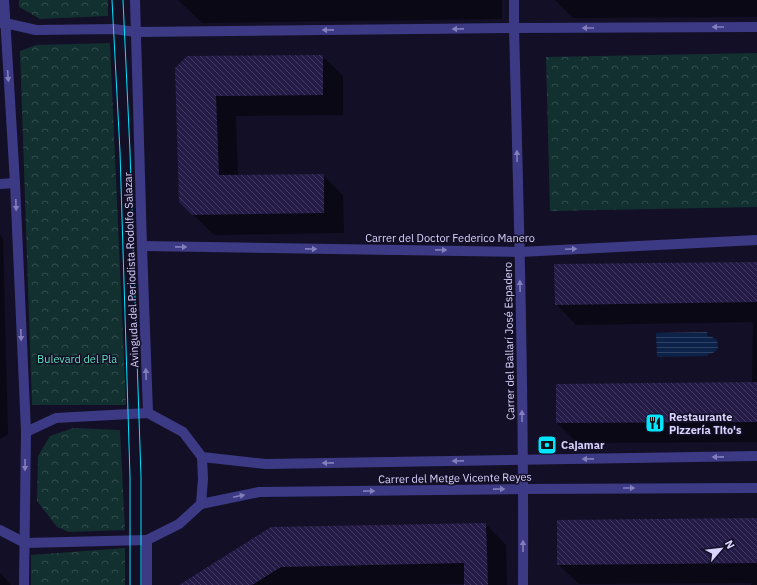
<svg xmlns="http://www.w3.org/2000/svg" width="757" height="585" font-family="'IBM Plex Sans',sans-serif">
<defs>
<pattern id="forest-crowns" width="20" height="18" patternUnits="userSpaceOnUse"><rect width="20" height="18" fill="#12302f"/><path d="M2 6a3 3 0 1 1 6 0M12 15a3 3 0 1 1 6 0" fill="none" stroke="#344d4e"/></pattern>
<pattern id="water-rules" width="6" height="5" patternUnits="userSpaceOnUse"><rect width="6" height="5" fill="#0c2248"/><path d="M0 2.5h6" fill="none" stroke="#2f4163"/></pattern>
<pattern id="building-back-hatch" width="6" height="6" patternUnits="userSpaceOnUse"><rect width="6" height="6" fill="#241b47"/><path d="M-1 5l2 2M0 0l6 6M5-1l2 2" fill="none" stroke="#433b63"/></pattern>
</defs>
<rect width="100%" height="100%" fill="#130f26"/>
<g fill="url(#forest-crowns)">
<polygon points="19,0 108,0 108,16 40,19 19,7"/>
<polygon points="110,43 126,405 32,405 20,51 36,45"/>
<polygon points="757,53 757,207 550,211 546,57"/>
<polygon points="73,428 120,430 125,530 69,532 57,527 37,501 38,456 50,436"/>
<polygon points="125,548 125,585 31,585 31,555"/>
</g>
<path fill="url(#water-rules)" d="M707,332V336L712,337L717,340L718,347C717,351 713,354 708,354V356L657,357L656,333Z"/>
<g fill="#0007">
<polygon points="178,0 502,0 502,19 202,23"/>
<polygon points="555,0 757,0 757,17 573,18"/>
<polygon points="322,56 343,76 343,115 236,116 238,176 323,175 343,195 344,233 214,235 180,202 176,69"/>
<polygon points="0,235 3,238 8,434 0,439"/>
<polygon points="757,263 757,442 577,443 557,423 752,383 753,322 576,325 556,304"/>
<polygon points="757,519 757,585 751,585 751,583 579,584 558,564"/>
<polygon points="486,524 506,545 507,585 465,585 465,584 378,585 189,585"/>
<polygon points="0,573 11,585 0,585"/>
</g>
<g fill="url(#building-back-hatch)">
<polygon points="323,55 323,95 216,96 219,175 324,174 324,213 192,215 179,202 175,68 187,56"/>
<polygon points="757,262 757,302 555,305 554,264"/>
<polygon points="757,382 757,422 556,423 556,384"/>
<polygon points="757,518 757,563 557,565 557,520"/>
<polygon points="486,523 488,585 464,585 464,563 281,567 252,585 179,585 271,527"/>
</g>
<g fill="none" stroke-linecap="round" stroke-linejoin="round">
<g stroke="#3d3a85" stroke-width="10">
<polyline points="4,0 15,183 26,432 24,585"/>
<polyline points="135,0 142,246 148,413"/>
<path d="M514,0V28C519,214 524,399 523,585"/>
<polyline points="0,23 5,23 36,30 114,29 136,32 514,28 757,27"/>
<polyline points="0,184 15,183"/>
<polyline points="142,246 520,252 757,240"/>
<polyline points="26,432 56,418 148,413 183,432 202,457 266,464 757,456"/>
<polyline points="201,504 203,479 202,457"/>
<polyline points="0,530 25,543 147,540"/>
<polyline points="147,540 179,524 201,504 259,492 523,489 757,488"/>
<polyline points="147,585 147,540"/>
</g>
<g stroke="#00e5ff" stroke-width="1">
<polyline points="112,0 120,152 130,477 130,585"/>
<polyline points="123,0 130,152 141,477 141,585"/>
</g>
</g>
<defs><path id="oneway-solid" d="M-6-.8H1V-3.2L6.5 0L1 3.2V.8H-6Z"/></defs>
<g fill="#837fbc">
<use href="#oneway-solid" transform="translate(718 27) rotate(180)"/>
<use href="#oneway-solid" transform="translate(588 28) rotate(180)"/>
<use href="#oneway-solid" transform="translate(458 29) rotate(179)"/>
<use href="#oneway-solid" transform="translate(328 30) rotate(179)"/>
<use href="#oneway-solid" transform="translate(8 76) rotate(86)"/>
<use href="#oneway-solid" transform="translate(517 156) rotate(-91)"/>
<use href="#oneway-solid" transform="translate(16 205) rotate(88)"/>
<use href="#oneway-solid" transform="translate(181 247) rotate(1)"/>
<use href="#oneway-solid" transform="translate(311 249) rotate(1)"/>
<use href="#oneway-solid" transform="translate(571 249) rotate(-3)"/>
<use href="#oneway-solid" transform="translate(441 250) rotate(1)"/>
<use href="#oneway-solid" transform="translate(520 286) rotate(-91)"/>
<use href="#oneway-solid" transform="translate(21 335) rotate(88)"/>
<use href="#oneway-solid" transform="translate(146 374) rotate(-92)"/>
<use href="#oneway-solid" transform="translate(522 416) rotate(-91)"/>
<use href="#oneway-solid" transform="translate(718 457) rotate(179)"/>
<use href="#oneway-solid" transform="translate(588 459) rotate(179)"/>
<use href="#oneway-solid" transform="translate(458 461) rotate(179)"/>
<use href="#oneway-solid" transform="translate(328 463) rotate(179)"/>
<use href="#oneway-solid" transform="translate(25 465) rotate(90)"/>
<use href="#oneway-solid" transform="translate(629 488)"/>
<use href="#oneway-solid" transform="translate(499 489) rotate(-1)"/>
<use href="#oneway-solid" transform="translate(369 491) rotate(-1)"/>
<use href="#oneway-solid" transform="translate(239 496) rotate(-12)"/>
<use href="#oneway-solid" transform="translate(523 546) rotate(-90)"/>
</g>
<defs>
<symbol id="restaurant-square" viewBox="-11 -11 22 22"><rect x="-9" y="-9" width="18" height="18" rx="4" fill="#00e5ff" stroke="#130f26"/><path d="M-5-6h1v4h1v-4h1v4h1v-4h1v5L-1.5 .5V6h-2V.5L-5-1ZM5-6V6H3V1.5H1.5Q1.5-4 5-6Z" fill="#111"/></symbol>
<symbol id="bank-square" viewBox="-11 -11 22 22"><rect x="-9" y="-9" width="18" height="18" rx="4" fill="#00e5ff" stroke="#130f26"/><path d="M-6-4H6V4H-6ZM0-2.3a2.3 2.3 0 1 0 0 4.6a2.3 2.3 0 1 0 0-4.6Z" fill="#111"/></symbol>
</defs>
<g fill-rule="evenodd">
<use href="#restaurant-square" x="644" y="412" width="22" height="22"/>
<use href="#bank-square" x="536" y="434" width="22" height="22"/>
</g>
<g text-anchor="middle" dominant-baseline="central" stroke-width="3" stroke-linejoin="round" paint-order="stroke">
<g font-size="11" fill="#d9d4ff" stroke="#130f26">
<text x="450" y="238">Carrer del Doctor Federico Manero</text>
<text transform="translate(131 270) rotate(-92)">Avinguda del Periodista Rodolfo Salazar</text>
<text transform="translate(509 341) rotate(-91)">Carrer del Ballarí José Espadero</text>
<text transform="translate(455 478) rotate(-1)">Carrer del Metge Vicente Reyes</text>
</g>
<g font-size="11" fill="#5fe0c0" stroke="#130f26">
<text x="77" y="359">Bulevard del Pla</text>
</g>
<g font-size="11" font-weight="bold" fill="#d9d4ff" stroke="#130f26" text-anchor="start">
<text x="669" y="417">Restaurante<tspan x="669" dy="13">Pizzería Tito's</tspan></text>
<text x="561" y="445">Cajamar</text>
</g>
</g>
<g transform="translate(721 549) rotate(62)" stroke="#130f26" stroke-width="3" paint-order="stroke">
<path d="M0-3L7 15L0 10L-7 15Z" fill="#d9d4ff"/>
<text y="-6" font-size="11" font-weight="bold" text-anchor="middle" fill="#d9d4ff">N</text>
</g>
</svg>
